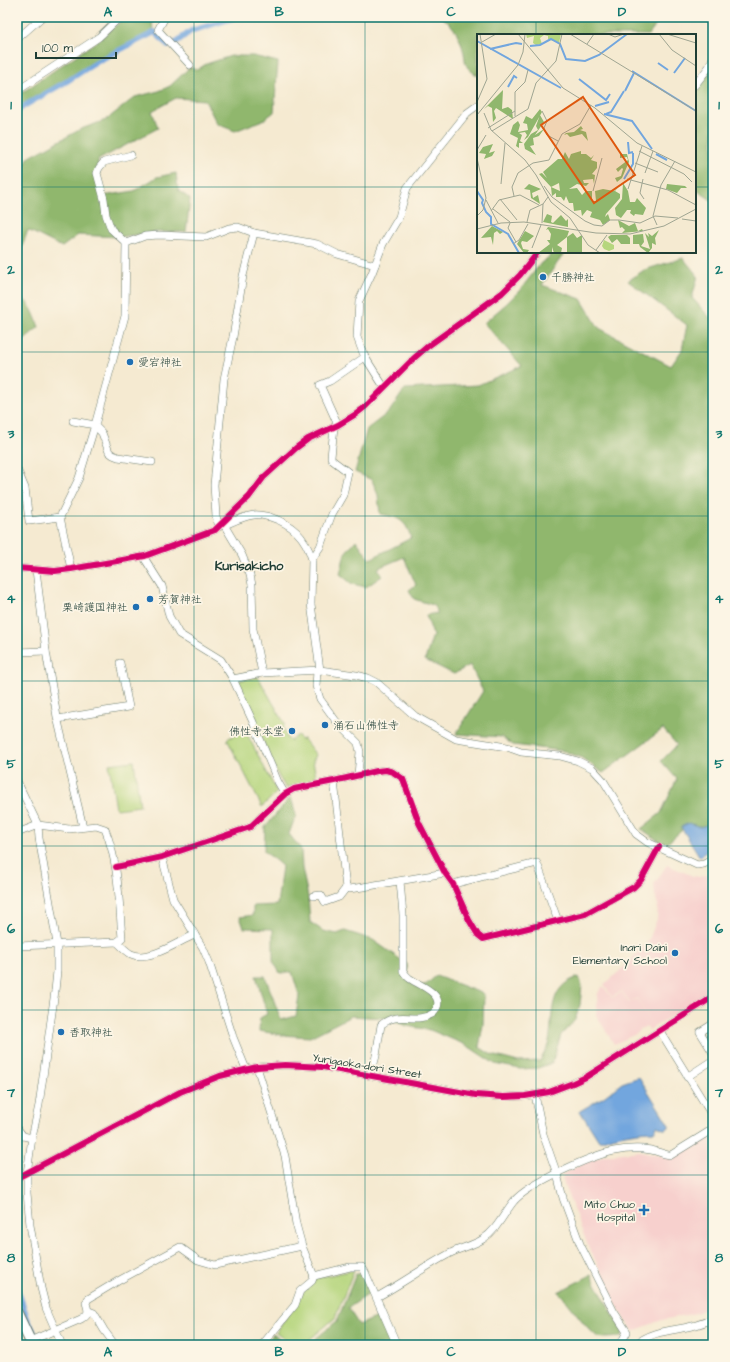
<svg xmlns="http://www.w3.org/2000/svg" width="730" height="1362" font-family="'Architects Daughter','Klee One',sans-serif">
<rect width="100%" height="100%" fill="#fcf5e5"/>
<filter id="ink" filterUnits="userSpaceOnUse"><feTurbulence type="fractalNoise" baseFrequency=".025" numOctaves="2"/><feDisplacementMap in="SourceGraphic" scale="8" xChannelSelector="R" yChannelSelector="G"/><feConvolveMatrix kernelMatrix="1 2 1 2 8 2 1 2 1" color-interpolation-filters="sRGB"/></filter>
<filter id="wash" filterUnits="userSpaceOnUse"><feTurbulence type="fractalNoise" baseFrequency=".012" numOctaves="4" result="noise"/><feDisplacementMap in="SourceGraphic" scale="16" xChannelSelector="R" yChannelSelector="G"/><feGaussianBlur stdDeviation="0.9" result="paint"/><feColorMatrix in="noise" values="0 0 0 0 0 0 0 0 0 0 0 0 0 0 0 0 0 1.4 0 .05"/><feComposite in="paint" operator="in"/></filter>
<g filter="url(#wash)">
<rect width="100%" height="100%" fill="#f5ead1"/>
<g fill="#f7d0cd">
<polygon points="667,865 693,876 699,877 711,874 713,876 713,990 654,1027 637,998 630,1002 637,999 654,1027 649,1030 647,1026 640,1029 636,1034 614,1044 596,1015 598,993 603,986 612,998 622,992 629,1003 630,1003 622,991 612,997 604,985 625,966 649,940 657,919 658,905 655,896 654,884"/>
<polygon points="713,1133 713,1304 710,1307 696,1313 662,1320 633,1331 615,1303 609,1287 589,1248 565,1188 562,1175 583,1163 605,1155 640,1151 664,1156"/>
</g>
<g fill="#b6d67e" stroke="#6a8a59">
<polygon points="258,677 285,724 283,727 287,738 290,741 298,735 301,740 303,738 316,755 313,761 317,782 286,788 279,777 236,681"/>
<polygon points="245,730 277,792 262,807 227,739"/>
<polygon points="134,761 140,806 116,809 109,764"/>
<polygon points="354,1270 335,1318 303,1345 292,1345 276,1333 302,1293 316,1278"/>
</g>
<g fill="#90b76d" stroke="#587a50">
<polygon points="126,17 155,17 152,25 155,31 100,59 17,109 17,96 100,39"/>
<path d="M442,17H662L648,35H478V76C475,74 471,71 468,68C465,64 465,59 464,53C460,38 456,27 442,17Z"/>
<polygon points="231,56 253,56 278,62 274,112 265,119 235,131 217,124 205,100 176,98 152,111 158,128 98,160 98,169 103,196 134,191 157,177 176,173 178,190 190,199 186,232 158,232 118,237 78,235 62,247 28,230 19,255 17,256 17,177 20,175 28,158 81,129 106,120 135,97 159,91 170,86 190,67 197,70 206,64"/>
<polygon points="713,67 713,201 695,189 695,90"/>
<path d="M551,252H565L542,285L581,299L599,328L671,366L682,350L687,325L628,281L644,270L683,258L698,276L692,298L713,321V825L708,827L688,825L665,845L641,829L661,813L677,779L661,761L677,745L663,729L603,773L582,758L564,751L513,745L502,737L456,734L483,691L470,665L454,674L425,660L433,635L426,615L438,613L433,605L414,599L409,590L416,585L404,557L378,568L382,576L366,587L352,584L340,574L345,553L356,540L370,559L411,538C406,520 398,517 380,514L378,495L372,480L355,472L367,429L389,412L405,389L478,385L522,366L484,323L506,304L520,290L541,263L549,257Z"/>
<path d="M17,295C31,302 34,314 39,327L17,345Z"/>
<path d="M291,797L296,815L289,834L301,849L302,868L308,897L310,922L323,931L337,934L345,931L373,940L407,964L408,980L417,987L427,984L436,976L484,994L483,1025L479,1047L492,1055L518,1062L540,1061C543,1055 548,1048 549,1041C554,1015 547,986 579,977L582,985L580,1005L575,1020L561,1035L552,1063L538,1068L520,1069L495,1064L466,1045L430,1030L407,1026L384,1018L351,1016L310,1037L282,1035L259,1031L260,1018L267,1014L256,976H265L281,1020L296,1016L299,995L292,972L280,973L273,961V929L244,928L240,917L253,915V906L277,905L282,866L264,851L265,827Z"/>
<polygon points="356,1274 365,1274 372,1292 348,1308 359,1325 380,1316 393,1345 308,1345 337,1321"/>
<path d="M591,1275L622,1331L623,1334L621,1337C614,1337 606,1339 599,1337C588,1333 569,1301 558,1292Z"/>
<polygon points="273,1334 286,1345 266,1345"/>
</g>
<g fill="#72a6de" stroke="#487289">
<polygon points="689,823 700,827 713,823 713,846 700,857 681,827"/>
<path d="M639,1077L669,1125V1127L667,1129H663L657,1126L655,1131C636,1131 617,1135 599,1141L580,1111L605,1096L622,1083Z"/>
</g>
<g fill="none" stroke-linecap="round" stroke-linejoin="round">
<g stroke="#72a6de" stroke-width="5.5">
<polyline points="175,43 191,31 237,17"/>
<polyline points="17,112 24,106 69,80 100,60 155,32 168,46"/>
<polyline points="17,1288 28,1320 40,1345"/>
</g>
</g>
</g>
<g filter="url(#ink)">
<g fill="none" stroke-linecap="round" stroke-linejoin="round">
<defs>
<g id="minor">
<polyline points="165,17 158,30 190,65"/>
<polyline points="17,39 42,17"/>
<polyline points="695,85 709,67 713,58"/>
<polyline points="17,91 99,37 120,17"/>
<polyline points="126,243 145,236 159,235 206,237 229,228 238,227 254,233 317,244 337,254 375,265"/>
<polyline points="384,387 365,357 361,348 357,337 359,301 372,273 383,244 399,217 407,188 467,113 478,105"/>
<polyline points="73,421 95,425"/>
<polyline points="338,425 320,385 330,381 365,357"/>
<polyline points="95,426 102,433 109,452 113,455 118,457 152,462"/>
<polyline points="17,469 25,488 29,521 60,517"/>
<polyline points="223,523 242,555 250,575 252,585 253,629 262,673"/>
<path d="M225,525C234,521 244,516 254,515C259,514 265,516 270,517C292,524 305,536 312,559L311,604L320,670"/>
<polyline points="219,527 216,516 214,485 224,379 233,337 243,276 254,233"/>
<polyline points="143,556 162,586 169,616 179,634 221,660 233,679 253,722 278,782 285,794"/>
<polyline points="312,559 320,547 332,514 343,495 348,472 332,460 331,457 334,427"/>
<polyline points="17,568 55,571 71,569 117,561 145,556 215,530 249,497 264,477 296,448 308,439 338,425 356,414 365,407 413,359 428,346 502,293 520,275 538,252"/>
<polyline points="71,569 60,517 79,478 95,425 125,316 126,243 111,229 106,215 104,199 97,173 99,168 104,162 131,155"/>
<polyline points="36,570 46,651 57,717 83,827"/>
<polyline points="17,652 46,651"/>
<polyline points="317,671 316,686 320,699 336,721 358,743 360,752 358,775"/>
<polyline points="233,679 262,673 320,670 356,675 368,678 376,682 415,716 456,739 507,747 521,752 560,756 578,761 592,768 603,780 636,834 647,842 697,865 704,864 713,859"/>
<polyline points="58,719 129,707 120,663"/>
<polyline points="17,781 38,825 39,838 57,944 57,971 55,991 39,1105 32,1138 27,1173 27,1193 30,1225 41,1288 46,1308 62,1345"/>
<polyline points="334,781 346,888 349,889 363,887 445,873"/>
<path d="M17,833L38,825L69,829L96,826L105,829C119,863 119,902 122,938L117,942L17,946"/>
<polyline points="162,857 173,899 203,948 209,962 233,1037 246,1069"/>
<polyline points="116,867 162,857 250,827 285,794 294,789 334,781 377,771 386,770 393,772 403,779 419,823 445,873 453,884 469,920 478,935 483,939 585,914 634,887 641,880 659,847"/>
<polyline points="453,884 537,863 558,921"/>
<polyline points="313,896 321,895 325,902 339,897 346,888"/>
<path d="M117,942C121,946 126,951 131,954C149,962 176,943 192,936L194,933"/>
<polyline points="713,1024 700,1032 713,1053"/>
<polyline points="660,1031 713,1117"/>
<polyline points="257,1067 285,1156 296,1224 302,1246 314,1276"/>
<path d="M369,1075L373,1067L376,1056L381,1025C398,1010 415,1024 432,1014C434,1013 436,1010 437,1007C443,993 417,984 409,978C406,976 405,974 403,971V915L400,881"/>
<polyline points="687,1077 713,1060"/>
<polyline points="535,1095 543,1134 557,1174 563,1198 580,1244 614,1312 627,1332 620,1345"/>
<polyline points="17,1128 23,1136 32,1138"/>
<polyline points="17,1178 180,1092 220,1076 257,1067 285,1065 323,1067 476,1095 503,1097 525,1096 549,1092 573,1083 586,1077 713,997"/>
<path d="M377,1297C401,1284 423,1268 447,1255C458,1248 473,1246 483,1239C497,1230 504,1213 514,1201C530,1183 590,1156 614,1151C625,1149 639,1148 651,1150C658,1151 664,1155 671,1155L713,1129"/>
<polyline points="89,1311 94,1313 104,1330 115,1345"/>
<path d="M30,1341L81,1319C89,1314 89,1312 86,1303L88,1299L118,1281L180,1247L198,1260L215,1265L302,1246"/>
<polyline points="262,1345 295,1305 300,1291 312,1281 314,1276 350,1267 362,1267 365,1272 397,1345"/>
<path d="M635,1345C658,1325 689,1333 713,1318"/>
</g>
<polyline id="highway" points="17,1313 32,1345"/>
</defs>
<use href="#minor" stroke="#6a7a6b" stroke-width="8"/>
<use href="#highway" stroke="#6a7a6b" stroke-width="12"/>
<use href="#minor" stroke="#fff" stroke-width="7"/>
<use href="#highway" stroke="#fff" stroke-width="10"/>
<defs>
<g id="cycleway">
<polyline points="17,568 55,571 71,569 117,561 145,556 215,530 249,497 264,477 296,448 308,439 338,425 356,414 365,407 413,359 428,346 502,293 520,275 538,252"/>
<polyline points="116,867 162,857 250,827 285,794 294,789 334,781 377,771 386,770 393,772 403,779 419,823 445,873 453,884 469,920 478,935 483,939 585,914 634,887 641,880 659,847"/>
<polyline points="17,1178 180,1092 220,1076 257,1067 285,1065 323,1067 476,1095 503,1097 525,1096 549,1092 573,1083 586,1077 713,997"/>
</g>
</defs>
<use href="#cycleway" stroke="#fcf5e5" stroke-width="8"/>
<use href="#cycleway" stroke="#d6006c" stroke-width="6"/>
</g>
</g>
<path fill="none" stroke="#0f766e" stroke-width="1" stroke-opacity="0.55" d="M194,17V1345M365,17V1345M536,17V35M17,187H478M695,187H713M536,252V1345M17,352H713M17,516H713M17,681H713M17,846H713M17,1010H713M17,1175H713"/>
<g fill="#1f6fb2" stroke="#fcf5e5" stroke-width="1.5">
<circle cx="543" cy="277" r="4"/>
<circle cx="130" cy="362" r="4"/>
<circle cx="150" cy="599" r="4"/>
<circle cx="136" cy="607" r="4"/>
<circle cx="325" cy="725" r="4"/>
<circle cx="292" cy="731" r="4"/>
<circle cx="675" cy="953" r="4"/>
<circle cx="61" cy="1032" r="4"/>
<path d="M642 1204h4v4h4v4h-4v4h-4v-4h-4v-4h4z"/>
</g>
<g text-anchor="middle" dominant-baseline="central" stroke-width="3.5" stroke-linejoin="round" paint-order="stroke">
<g font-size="11" fill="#1f3d34" stroke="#fcf5e5" text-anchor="start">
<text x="551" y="277">千勝神社</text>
<text x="138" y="362">愛宕神社</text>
<text x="158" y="599">芳賀神社</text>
<text x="128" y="607" text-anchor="end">栗崎護国神社</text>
<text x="333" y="725">涌石山佛性寺</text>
<text x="284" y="731" text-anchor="end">佛性寺本堂</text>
<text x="667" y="947" text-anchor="end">Inari Daini<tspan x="667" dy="13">Elementary School</tspan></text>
<text x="69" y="1032">香取神社</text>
<text x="635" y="1204" text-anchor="end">Mito Chuo<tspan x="635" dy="13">Hospital</tspan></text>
</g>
<g font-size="11" fill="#1f3d34" stroke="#fcf5e5">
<text transform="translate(367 1066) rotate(9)">Yurigaoka-dori Street</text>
</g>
<g font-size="13" font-weight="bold" fill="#1f3d34" stroke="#fcf5e5">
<text x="249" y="566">Kurisakicho</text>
</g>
</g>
<g transform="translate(477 34)">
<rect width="219" height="219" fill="#f5ead1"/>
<path d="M49,0H84L82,9L71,5V2L67,1L63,4L65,10L59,11L56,9L57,2L50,4ZM127,206L137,211V215L132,217L127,215L125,212Z" fill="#b6d67e"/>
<path d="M26,56L25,75L31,73L35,76L36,85L19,74L17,77L19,84L16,88L15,74L11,72L7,75ZM63,75L65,78L51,103L47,106L50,101L48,98L42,99L45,101L43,107L46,109H42V114L39,112L41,104L33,100L36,91L41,87L43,91L41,98L51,96L50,90L46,89L49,82L55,85ZM63,81L67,88L58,101L67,95L62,102L56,104L57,111L53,112L59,121L48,115L47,110L54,100L61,96L59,92ZM104,92L106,95L103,96L109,98L111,107L105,100L93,103L90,100L87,101L88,107L87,101L89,99L97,98ZM16,110L12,119L18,117L15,122L7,125L9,120L2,119L6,113ZM104,117V120H109L114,124L117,121L114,126L120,128V134L115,140L118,141L117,150L116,145L106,146L107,149H112L109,152L100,150L92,155L100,154L105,161L109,157H115V167H119L118,157L126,155L137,157L142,152L138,157L143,160V164L129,180L128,183L131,180L133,186L126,191L123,186L113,183L115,178L110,176L105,182L104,176L97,177L96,169H92L89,162L87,167L84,163H79V159L75,162L74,153L83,157L82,149L74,153L62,140L65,139L70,144L66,138L81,125H85L88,118L92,125L94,120ZM143,120H150L152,128L145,144L140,148L138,144L144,142L146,135L145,134L141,138L139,135L151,126L150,123L143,124ZM146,149L151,157L153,168H158L160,164L169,174L166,181L158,180L157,182L153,179L154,176H150L144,184L139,181L138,174L145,165ZM52,150L64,155L55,159L56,164L61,161L63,170L54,164L53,156L47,155ZM190,150L208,152L210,154H204L200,159L189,155ZM70,180L75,182L74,188L76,189L84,181L89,187L91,185V193L66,188ZM141,186L152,192L158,189L161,197L165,195L166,197L145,199L148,196L145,193L143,194ZM15,192L26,198L23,200L20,197L17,199L16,211L14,203L4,204ZM71,193L92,197L90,203L96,199L100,204L105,201V219H90V203L80,211L85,214L84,219H77L75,213V219H61L73,210L70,206H73L74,200L71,195L69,196ZM182,196L178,204L179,211L175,209V214L171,219L163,213L162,210H156V201L166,200L167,208L164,212L173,215L168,199L172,203L171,199L175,202ZM48,197L57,202L50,208L45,207L44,209L46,215L52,216L50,219H47L40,210ZM134,201H150L153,204V210H144L140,205L135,209L131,203Z" fill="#90b76d"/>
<path fill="none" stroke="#72a6de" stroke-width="2" d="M0,7L84,54M53,12L63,11L74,5L83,10L89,25L108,27L122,21L150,0M13,15L39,9L45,10M181,29L191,36M155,37L219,77M197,39L208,24M102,45L129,66L133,60M31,53L37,42L40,44M148,57L157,39M118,72L132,68M127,80L155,87L175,115M129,80L134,78L147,57M151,108L152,119L156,118M179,120L190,126M147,145L156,130V119M0,157L6,166L5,169L9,178L14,183V190L31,200L42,219"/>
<path fill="none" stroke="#9fa592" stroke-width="1" d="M41,0L86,54L118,74L160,109L219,138M93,0L219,77M131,0L138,3L147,0M182,0L195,16L219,32M190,0L219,9M5,8L19,0M110,10L117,0M0,68L10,45L3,0M65,77L70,87L67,94L70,101L81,107M7,79L14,96L48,126L59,141L74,168L93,184L111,211L123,219M0,81L41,31L46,18L48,0M38,82V58L48,48L51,36M11,94L38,77M15,97L51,75L59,49L79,27L85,0M0,116L9,101M162,117L207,140L215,148M0,124L9,164L6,176L0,182M158,129L181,138M168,139L176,117M150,145L191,156L219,171M166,145L163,159L167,165M24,150L28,109M67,152L75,163L108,187L117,191L125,192L133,186H142L163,189L178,182L201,184M151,155L165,112M116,157L125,124M37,162L35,153L41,139L56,129L72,126L85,100L103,90L114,71M23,165L40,186M9,166L21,189M16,175L33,188M14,177L22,166L43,161L62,171M205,185L219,187M50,188L53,176L66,170L71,163M33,189L31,194L39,208M65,189L66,170M180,191L176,182L184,151L198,127M0,195L24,189L47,188L119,199L153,200L187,192L219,175M36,210L42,206L51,190M55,214L64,191M119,216L130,201"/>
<path fill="#de580e" fill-opacity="0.15" stroke="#de580e" stroke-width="2" d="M106,63L158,141L117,169L64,91Z"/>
<rect width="219" height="219" fill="none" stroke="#1f3d34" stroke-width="2"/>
</g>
<rect width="730" height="1362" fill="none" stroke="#fcf5e5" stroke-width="44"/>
<path d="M36 52v6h80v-6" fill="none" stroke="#1f3d34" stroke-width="2"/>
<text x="42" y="52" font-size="12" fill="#1f3d34" stroke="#fcf5e5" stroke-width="3" paint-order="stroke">100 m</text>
<rect x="22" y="22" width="686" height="1318" fill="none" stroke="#0f766e" stroke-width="1.5"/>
<g font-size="13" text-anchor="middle" font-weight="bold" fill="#0f766e">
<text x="108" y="16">A</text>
<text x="279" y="16">B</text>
<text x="451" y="16">C</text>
<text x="622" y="16">D</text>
<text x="11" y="109">1</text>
<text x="719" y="109">1</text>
<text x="11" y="274">2</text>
<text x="719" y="274">2</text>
<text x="11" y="438">3</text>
<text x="719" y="438">3</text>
<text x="11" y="603">4</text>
<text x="719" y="603">4</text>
<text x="11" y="768">5</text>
<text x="719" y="768">5</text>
<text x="11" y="933">6</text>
<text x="719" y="933">6</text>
<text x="11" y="1097">7</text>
<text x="719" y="1097">7</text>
<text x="11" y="1262">8</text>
<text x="719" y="1262">8</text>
<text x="108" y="1356">A</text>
<text x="279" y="1356">B</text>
<text x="451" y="1356">C</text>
<text x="622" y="1356">D</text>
</g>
</svg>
